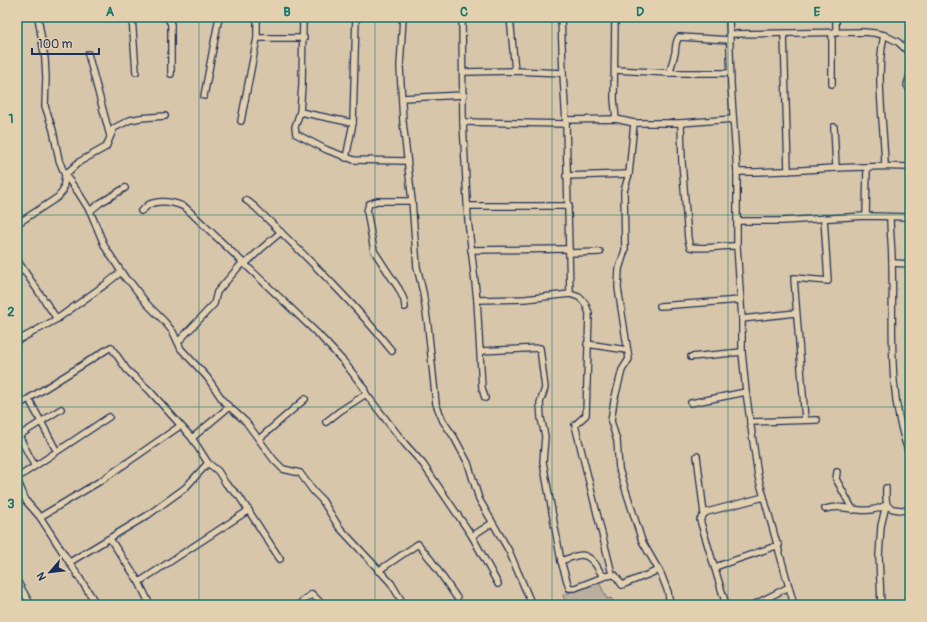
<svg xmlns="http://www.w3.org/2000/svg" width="927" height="622" font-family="Pangolin,sans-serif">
<rect width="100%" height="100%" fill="#d7c6a9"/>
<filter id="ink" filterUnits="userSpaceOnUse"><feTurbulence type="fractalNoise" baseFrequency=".025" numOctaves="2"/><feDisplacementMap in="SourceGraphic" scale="8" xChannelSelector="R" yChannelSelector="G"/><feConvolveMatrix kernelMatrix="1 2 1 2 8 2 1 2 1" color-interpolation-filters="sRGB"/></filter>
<g filter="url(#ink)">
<polygon fill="#bbb09e" stroke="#6b707e" points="599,582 607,599 611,598 615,605 566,605 563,595"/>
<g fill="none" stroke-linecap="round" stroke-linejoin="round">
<defs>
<g id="minor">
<polyline points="38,17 45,59 46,78 45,106 53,130 59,160 65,175 78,192 90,211 105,247 126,279 131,283 147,304 164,321 173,332 181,349 207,377 224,402 246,422 274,460 283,469 300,473 314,492 322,500 339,527 391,583 404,605"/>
<polyline points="132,17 136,72"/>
<polyline points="167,17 171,24 171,74"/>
<polyline points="303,17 302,86 300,112 353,123 346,158"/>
<polyline points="403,17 400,67 403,122 412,201 417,267 423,292 428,326 436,404 443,421 454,437 468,463 479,499 509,551 532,605"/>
<polyline points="462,17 463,122 468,220 477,300 482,388 485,398"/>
<polyline points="510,17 515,71"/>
<polyline points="615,17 614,99 616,119"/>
<polyline points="729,17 731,85 737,172 737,246 742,319 742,352 746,392 758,476 794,605"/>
<polyline points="832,33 832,84"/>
<polyline points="836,33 836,17"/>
<path d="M730,34L864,32L874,33L884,35C875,78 884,123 885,166"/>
<polyline points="784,34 788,171"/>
<polyline points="884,35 898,42 910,53"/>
<polyline points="257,38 304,38"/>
<polyline points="88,54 110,136"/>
<polyline points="615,70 670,73 730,73"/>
<polyline points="464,72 515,71 563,73"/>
<path d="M670,73C671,66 673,60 675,53C676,47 675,42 679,37L730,40"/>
<polyline points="910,75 907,85 910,90"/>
<polyline points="204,96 219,17"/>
<polyline points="402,98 464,95"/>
<polyline points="300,112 295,127 296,134 327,150 354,160 407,161"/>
<polyline points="566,120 616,119 634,123 681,123 733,119"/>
<polyline points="241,121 257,38 257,17"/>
<polyline points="463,122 566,124 563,73 561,17"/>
<polyline points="353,123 356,17"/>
<polyline points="634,123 629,174 624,191 625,250 619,269 618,288 629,359 622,370 614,401 611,421 617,441 619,469 642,541 661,574 668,592 670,605"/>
<path d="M681,123L682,162L688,239L690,247C706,250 722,245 737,246"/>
<polyline points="566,124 570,294"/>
<polyline points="834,127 836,168"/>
<path d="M737,172C794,173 852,164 910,167"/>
<polyline points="566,176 629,174"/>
<path d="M246,200L255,207C302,253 351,299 392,351"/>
<polyline points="468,206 569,206"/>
<polyline points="90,211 100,203 125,188"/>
<path d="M141,211C143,210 146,207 148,205C159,199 176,202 186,208L319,335L344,362L364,388L366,394L405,444L423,464L472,536L498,584"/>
<polyline points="866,216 867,167"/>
<path d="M890,217C890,232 892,247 892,262C894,327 886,394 910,456"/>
<polyline points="738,221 781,221 866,216 910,217"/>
<polyline points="17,224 58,197 63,191 65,175 79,162 106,147 114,128 130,120 140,118 165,116"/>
<polyline points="471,250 569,249"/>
<polyline points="569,253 600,252"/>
<polyline points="17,260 57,319"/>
<polyline points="892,263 910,264"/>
<polyline points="245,264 261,249 281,232"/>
<polyline points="17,274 23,270"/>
<polyline points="477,300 525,299 570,294 579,297 585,303 589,313 586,415 575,425 612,574"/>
<polyline points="660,306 741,300"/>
<polyline points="405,307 404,300 399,289 374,251 367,211 369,204 377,201 412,201"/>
<polyline points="742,319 796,313"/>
<polyline points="17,341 57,319 106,284 121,272"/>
<polyline points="178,342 214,304 217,292 243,262"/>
<polyline points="587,344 627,350"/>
<polyline points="481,351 540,348 545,388 540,403 541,418 545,436 543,462 561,561 569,588 575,588 606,576"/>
<polyline points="691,357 742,352"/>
<polyline points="31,403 55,448"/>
<polyline points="691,403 746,392"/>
<polyline points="17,406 111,347 127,370 149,390 192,438 208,463 218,471 226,484 239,496 280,559"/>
<polyline points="805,420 794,278 828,281 824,218"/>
<polyline points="326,422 340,411 366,394"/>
<polyline points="750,422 817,420"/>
<polyline points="17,432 33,463"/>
<polyline points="17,437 61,409"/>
<polyline points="192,438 229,407"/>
<polyline points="259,439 305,399"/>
<polyline points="697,456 704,514"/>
<polyline points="837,472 836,479 853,510"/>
<polyline points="17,478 109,417"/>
<polyline points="17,479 26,501 40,517 97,605"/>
<path d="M886,488C885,512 888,508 910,511"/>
<path d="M825,509C847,502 861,518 886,505"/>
<polyline points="40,517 102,480 180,426"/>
<polyline points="472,536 492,523"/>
<polyline points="110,539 139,582 150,605"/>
<path d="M561,561C577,556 584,549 596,565C598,568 600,573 603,575C606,578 611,574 615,575L622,585L659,570"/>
<polyline points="70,562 148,515 185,488 208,463"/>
<polyline points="715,567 779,545"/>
<polyline points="378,571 418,544 431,560 457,598"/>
<polyline points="17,581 31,605"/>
<polyline points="139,582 249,510"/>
<polyline points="298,605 312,594 323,605"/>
<polyline points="726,605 700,520 704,514 707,512 764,497"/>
<polyline points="753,605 789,587"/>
<polyline points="881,605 879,556 881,526 886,505"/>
</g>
</defs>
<use href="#minor" stroke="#1b2f5e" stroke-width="8"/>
<use href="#minor" stroke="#e3d0ae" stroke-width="5.5"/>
</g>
</g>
<path fill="none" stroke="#0f766e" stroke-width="1" stroke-opacity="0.55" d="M199,17V605M375,17V605M552,17V605M728,17V605M17,215H910M17,407H910"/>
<rect width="927" height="622" fill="none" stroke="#e3d0ae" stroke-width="44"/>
<g transform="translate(50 572) rotate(242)" stroke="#e3d0ae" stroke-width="3" paint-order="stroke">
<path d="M0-3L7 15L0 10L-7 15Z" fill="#1b2f5e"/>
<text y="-6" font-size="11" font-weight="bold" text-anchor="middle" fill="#1b2f5e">N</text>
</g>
<path d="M32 48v6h67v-6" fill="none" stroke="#1b2f5e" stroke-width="2"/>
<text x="38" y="48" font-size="12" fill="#1b2f5e" stroke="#e3d0ae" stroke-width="3" paint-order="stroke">100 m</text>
<rect x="22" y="22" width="883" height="578" fill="none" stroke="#0f766e" stroke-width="1.5"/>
<g font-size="13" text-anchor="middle" font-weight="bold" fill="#0f766e">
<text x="110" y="16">A</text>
<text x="287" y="16">B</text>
<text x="464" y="16">C</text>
<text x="640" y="16">D</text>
<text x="817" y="16">E</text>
<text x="11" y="123">1</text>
<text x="11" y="316">2</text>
<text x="11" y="508">3</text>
</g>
</svg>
